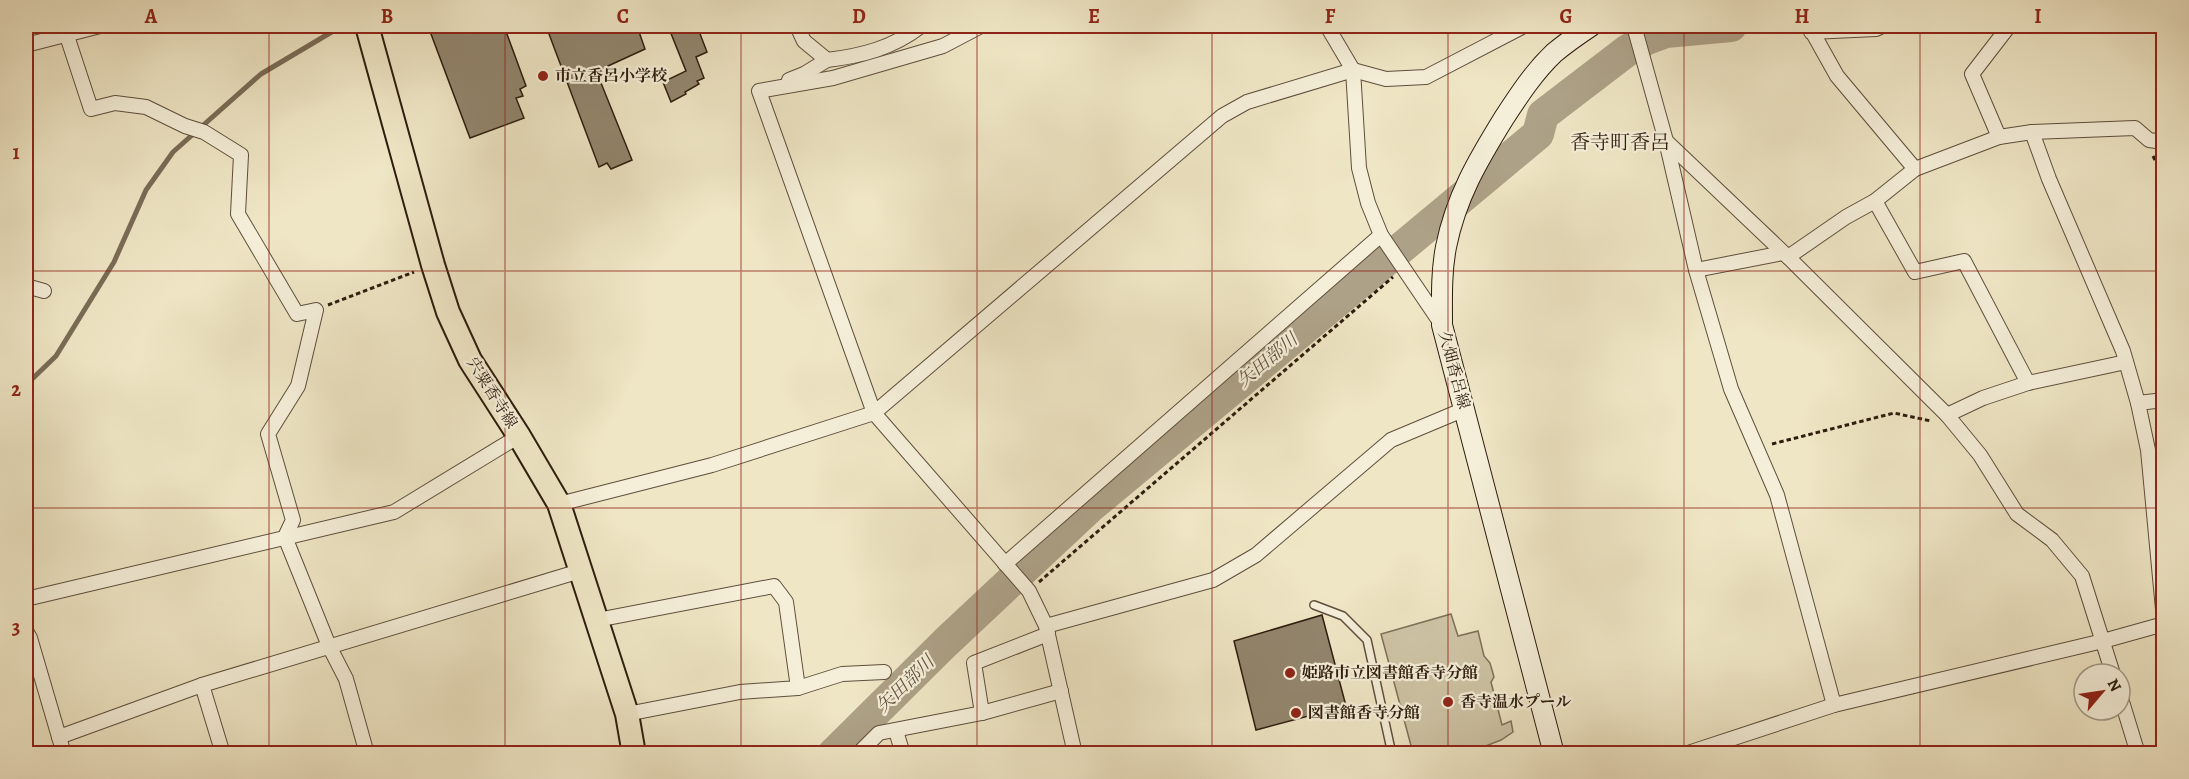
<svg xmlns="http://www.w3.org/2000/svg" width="2189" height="779" font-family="Alegreya,'Noto Serif JP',serif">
<rect width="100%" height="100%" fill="#efe6c5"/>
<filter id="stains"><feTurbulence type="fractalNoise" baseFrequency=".00333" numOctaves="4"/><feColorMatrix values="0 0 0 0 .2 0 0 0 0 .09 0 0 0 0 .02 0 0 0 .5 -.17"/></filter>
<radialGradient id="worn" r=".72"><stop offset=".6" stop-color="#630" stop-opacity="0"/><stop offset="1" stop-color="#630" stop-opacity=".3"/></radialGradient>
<polygon fill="#cec4a6" stroke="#7e705a" stroke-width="1.5" points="1451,614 1458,636 1478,631 1484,656 1490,663 1494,677 1491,682 1502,725 1511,721 1513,732 1501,740 1483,747 1488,753 1464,753 1463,751 1456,754 1413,753 1381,634"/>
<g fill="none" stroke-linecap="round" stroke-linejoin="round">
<polyline stroke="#7a6c57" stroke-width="5" points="26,385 56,356 114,262 146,190 173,152 261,74 335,30 349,26"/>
<polyline stroke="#ada187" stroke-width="32" points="833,754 945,643 1089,508 1538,134 1543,115 1628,50 1647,39 1666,32 1731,26"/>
</g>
<g fill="#92856d" stroke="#2d1c0e" stroke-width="1.5">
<polygon points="428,26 504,26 526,86 520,89 523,96 516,98 524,118 470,138"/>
<polygon points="546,26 584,26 585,30 596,26 637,26 645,49 608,66 611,74 599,78 632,160 611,169 607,163 599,167"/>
<polygon points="668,26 697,26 707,52 696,57 704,78 697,81 699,84 685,92 686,94 671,102 663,82 686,71"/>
<polygon points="1322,615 1346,706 1256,730 1234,641"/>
</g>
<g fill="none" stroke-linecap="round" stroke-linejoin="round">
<defs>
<polyline id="lane" points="1314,605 1343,616 1367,640 1392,754"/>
<g id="street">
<path d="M797,26L804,41L827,60C861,56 893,48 921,26"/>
<polyline points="981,26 943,46 833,78 759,91 874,413 1029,591 1046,626 1075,754"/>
<polyline points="1327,26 1353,70 1359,168 1368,203 1381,235 1442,325"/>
<polyline points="1634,26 1666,141 1696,270 1731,389 1777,495 1834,705"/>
<polyline points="1809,26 1837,76 1915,169"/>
<polyline points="1811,32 1876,29 1882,26"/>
<polyline points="66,33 91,109 115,103 146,107 185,126 204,132 241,155 238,214 297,314 316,310 298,386 268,434 293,520 285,537 329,646 346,679 367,754"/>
<polyline points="26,45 100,26"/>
<polyline points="789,80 804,74 827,60"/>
<polyline points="2032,132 2049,179 2123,351 2138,403 2148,450 2164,620"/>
<polyline points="1999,137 1972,74 2009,26"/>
<polyline points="1666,141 1788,257 1947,415 1980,455 2017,514 2052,540 2082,576 2113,674"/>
<polyline points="1875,201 1915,272 1964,261 2028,383"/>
<polyline points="1788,257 1846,217 1875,201 1915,169 1999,137 2032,132 2135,128 2149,140 2164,142"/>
<polyline points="1696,270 1783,253"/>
<polyline points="26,286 44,291"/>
<polyline points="2138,403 2164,400"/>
<polyline points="1947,415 1983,398 2028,383 2126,362"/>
<polyline points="559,504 712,465 874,413 1222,116 1247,102 1353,70 1386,79 1426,77 1524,26"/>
<polyline points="1005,564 1381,235"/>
<polyline points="26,599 394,512 519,436"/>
<polyline points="597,620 774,586 786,602 798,688 740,692 627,714"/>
<polyline points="1046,626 1213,580 1256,555 1391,440 1465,409"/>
<polyline points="26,631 30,638 64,754"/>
<polyline points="202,685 223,754"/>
<polyline points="798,688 842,674 884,672"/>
<polyline points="2120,695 2138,754"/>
<polyline points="982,713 974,663 1048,634"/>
<polyline points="896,731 903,754"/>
<polyline points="59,737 202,685 580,571"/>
<polyline points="858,754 879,733 982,713 1061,691"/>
<polyline points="1685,754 1834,705 2103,641 2164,624"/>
</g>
<path id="secondary" d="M1554,754L1442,325C1442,299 1441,273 1446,247C1456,197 1478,160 1504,118C1519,95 1534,72 1554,53C1566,43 1579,34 1591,26"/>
<polyline id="primary" points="367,26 433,265 448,312 470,360 519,436 559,504 627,714 634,754"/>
</defs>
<use href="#lane" stroke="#5e4e3c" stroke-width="10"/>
<use href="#street" stroke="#5e4e3c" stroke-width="16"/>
<use href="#secondary" stroke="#2d1c0e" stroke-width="22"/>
<use href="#primary" stroke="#2d1c0e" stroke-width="26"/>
<g stroke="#2d1c0e" stroke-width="3" stroke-dasharray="4.5 3" stroke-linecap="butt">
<polyline points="2153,156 2164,178"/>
<polyline points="328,305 414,272"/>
<polyline points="1772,444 1894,413 1931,421"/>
<polyline points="1039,582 1393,277"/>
</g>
<use href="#lane" stroke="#f5efd9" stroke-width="7"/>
<use href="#street" stroke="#f5efd9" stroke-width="14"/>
<use href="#secondary" stroke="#f5efd9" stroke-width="20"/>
<use href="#primary" stroke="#efe6c5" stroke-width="22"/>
</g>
<path fill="none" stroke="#8f2418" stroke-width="1.5" stroke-opacity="0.55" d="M269,26V754M505,26V754M741,26V754M977,26V754M1212,26V754M1448,26V754M1684,26V754M1920,26V754M26,271H2164M26,508H2164"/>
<g fill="#8f2418" stroke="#f5efd9" stroke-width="2">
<circle cx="543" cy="76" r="6"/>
<circle cx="1290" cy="673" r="6"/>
<circle cx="1448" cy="702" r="6"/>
<circle cx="1296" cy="713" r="6"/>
</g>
<g text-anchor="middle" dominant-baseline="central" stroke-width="4.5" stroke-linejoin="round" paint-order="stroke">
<g font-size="16" font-weight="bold" fill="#2d1c0e" stroke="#f5efd9" text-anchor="start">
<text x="555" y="76">市立香呂小学校</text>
<text x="1302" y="673">姫路市立図書館香寺分館</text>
<text x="1460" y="702">香寺温水プール</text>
<text x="1308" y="713">図書館香寺分館</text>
</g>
<g font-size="16" fill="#2d1c0e" stroke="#f5efd9">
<text transform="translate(1454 370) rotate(75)">久畑香呂線</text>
<text transform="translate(492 393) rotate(58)">宍粟香寺線</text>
</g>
<g font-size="18" font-style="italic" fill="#60513e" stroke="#f5efd9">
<text transform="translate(1267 360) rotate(-40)">矢田部川</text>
<text transform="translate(905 684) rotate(-44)">矢田部川</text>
</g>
<g font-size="20" fill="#2d1c0e" stroke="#f5efd9">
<text x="1620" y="142">香寺町香呂</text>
</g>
</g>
<rect width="2189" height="779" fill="none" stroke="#efe6c5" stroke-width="66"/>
<g transform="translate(2102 692) rotate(61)"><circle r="28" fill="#f5efd9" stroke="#a59b88" stroke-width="1.5"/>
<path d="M0-4.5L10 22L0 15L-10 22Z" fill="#8f2418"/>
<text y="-9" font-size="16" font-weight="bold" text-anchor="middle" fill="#2d1c0e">N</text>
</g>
<rect x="33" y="33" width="2123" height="713" fill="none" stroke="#8f2418" stroke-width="2"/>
<g font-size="20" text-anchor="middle" font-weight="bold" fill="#8f2418">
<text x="151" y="23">A</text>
<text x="387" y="23">B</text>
<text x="623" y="23">C</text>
<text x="859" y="23">D</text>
<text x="1094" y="23">E</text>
<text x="1330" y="23">F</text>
<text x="1566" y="23">G</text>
<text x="1802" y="23">H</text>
<text x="2038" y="23">I</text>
<text x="16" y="159">1</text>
<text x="16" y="396">2</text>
<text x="16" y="634">3</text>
</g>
<rect width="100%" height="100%" filter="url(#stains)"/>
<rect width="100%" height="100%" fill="url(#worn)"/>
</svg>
